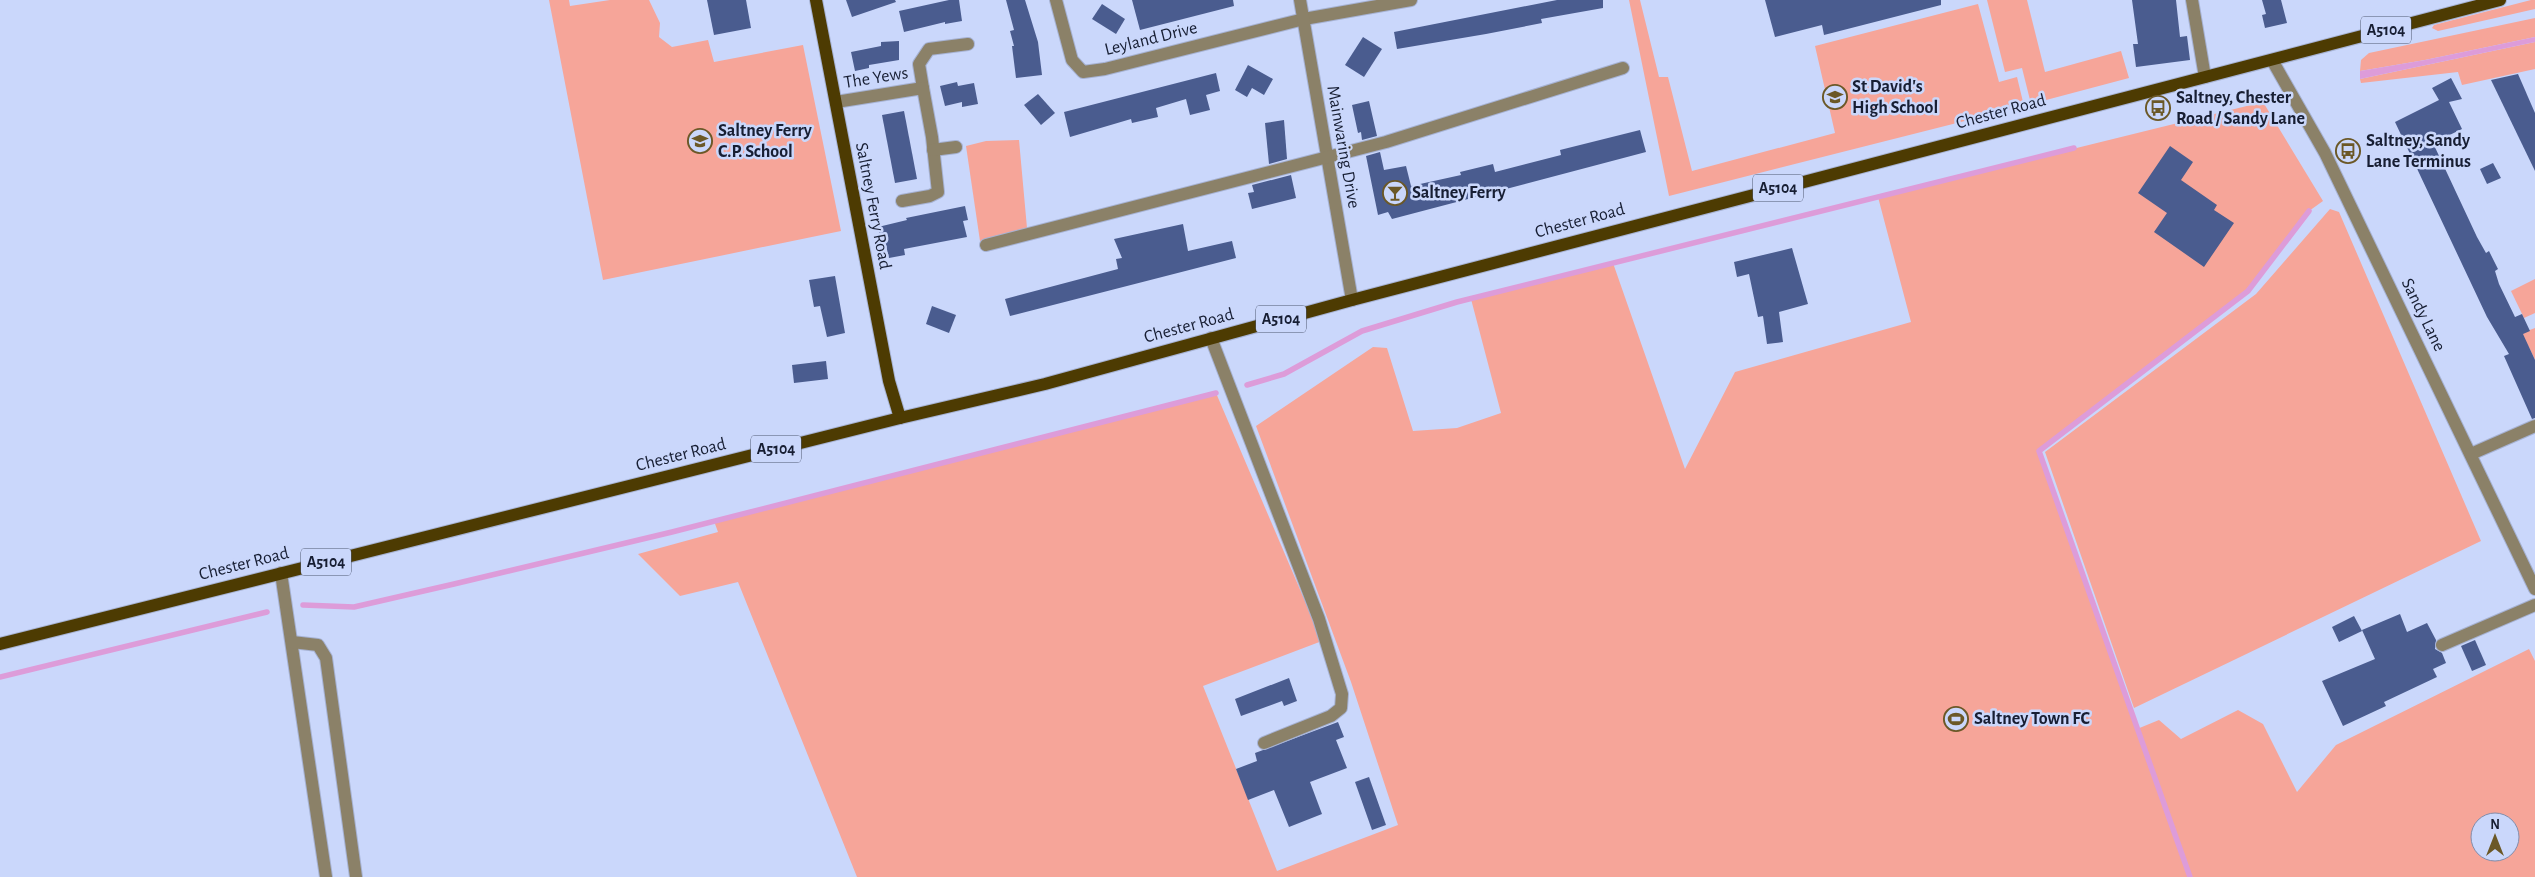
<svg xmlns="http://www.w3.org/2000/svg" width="2535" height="877" font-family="'Alegreya Sans',sans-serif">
<rect width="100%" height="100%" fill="#cad7fb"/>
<g fill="#f6a599" fill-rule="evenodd">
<polygon points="549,0 569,0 570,6 610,0 649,0 660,23 659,37 672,47 708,40 714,62 803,45 841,231 603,280"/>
<polygon points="1629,0 1640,0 1659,77 1668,77 1692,171 1835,133 1815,46 1978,4 1999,82 2017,77 2024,106 1669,196"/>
<polygon points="1987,0 2027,0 2045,72 2121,51 2129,78 2031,104 2022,68 2005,72"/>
<polygon points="2531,0 2535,0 2535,9 2438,31 2432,28 2434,25"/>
<polygon points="2535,18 2535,37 2425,60 2360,71 2361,60 2369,53"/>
<polygon points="2535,42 2535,69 2462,85 2458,72 2361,83 2360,79"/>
<path d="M2263,102L2323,201L2309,211L2248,291L2039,452L2137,729L2159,720L2181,739L2238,710L2263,724L2297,792L2336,745L2529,649L2535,661V877H857L738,582L680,596L638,554L718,532L714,521L1216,393L1322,641L1203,686L1277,871L1398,825L1351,682L1256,426L1373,347L1387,348L1413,431L1457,428L1501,413L1471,299L1613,263L1685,469L1735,372L1911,322L1878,197ZM2480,822H2510V852H2480Z"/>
<polygon points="1019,140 1027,228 980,241 966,146 986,141"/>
<polygon points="2330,209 2339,212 2481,541 2134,708 2045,452 2256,294"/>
<polygon points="2535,279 2535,313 2524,318 2511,291"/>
<polygon points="2535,328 2535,360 2522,333"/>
</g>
<polygon fill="#dd9cd9" points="2535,37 2535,42 2360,79 2360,71 2425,60"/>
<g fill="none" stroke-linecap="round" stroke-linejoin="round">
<g stroke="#dd9cd9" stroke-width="5.5">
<polyline points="1247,385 1284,374 1362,331 1457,302 2074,148"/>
<polyline points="303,605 354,607 454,584 672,532 1216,393"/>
<polyline points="0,677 267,612"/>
<polyline points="2190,877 2039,451 2248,291 2309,211"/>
</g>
</g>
<g fill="#4a5c8f">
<polygon points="707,0 746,0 751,28 714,35"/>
<polygon points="846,0 895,0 896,2 852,17"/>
<polygon points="949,0 959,0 962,21 945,24 945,22 904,32 899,11"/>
<polygon points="1006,0 1025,0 1038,42 1042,75 1016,78 1012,46 1014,46 1010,31 1014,30"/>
<polygon points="1132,0 1233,0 1234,6 1140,30"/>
<polygon points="1557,0 1603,0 1603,8 1541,19 1542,23 1486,34 1397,49 1394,32"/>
<polygon points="1765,0 1941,0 1941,5 1824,35 1822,25 1775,37"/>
<polygon points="2132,0 2176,0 2180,37 2187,36 2190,60 2136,67 2133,44 2138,44"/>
<polygon points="2262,0 2281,0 2287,23 2265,28 2262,15 2266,14"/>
<polygon points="1102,4 1125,19 1116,34 1092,19"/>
<polygon points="1363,37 1382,49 1364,77 1345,65"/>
<polygon points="899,41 899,60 869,65 869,68 855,71 851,52 881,46 881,42"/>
<polygon points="1248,65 1273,79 1264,95 1252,88 1247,97 1235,90"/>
<polygon points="1216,73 1220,91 1206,95 1210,110 1190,115 1186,99 1156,108 1158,117 1132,123 1131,119 1070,137 1064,112"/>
<polygon points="2518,74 2535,113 2535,171 2491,80"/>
<polygon points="2451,78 2462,99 2449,102 2462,129 2433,143 2477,237 2486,253 2489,251 2498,269 2495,271 2499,284 2515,317 2522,314 2530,331 2523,334 2535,360 2535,418 2532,419 2504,356 2509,354 2487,317 2395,122 2439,100 2432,88"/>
<polygon points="957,82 958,86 974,83 978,104 962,107 962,102 945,106 940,86"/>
<polygon points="1038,94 1055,113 1041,125 1024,105"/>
<polygon points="1369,101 1377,136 1362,140 1361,132 1358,133 1352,105"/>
<polygon points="904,111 917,179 895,183 882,115"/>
<polygon points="1284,120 1287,159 1269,164 1265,123"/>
<polygon points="1640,130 1646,152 1392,219 1388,212 1378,215 1366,156 1380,152 1384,170 1406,166 1411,186 1461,175 1460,172 1493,164 1495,172 1561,155 1560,150"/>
<polygon points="2170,146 2193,162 2181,180 2217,205 2214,210 2234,223 2204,267 2154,232 2167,213 2138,193"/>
<polygon points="2493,163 2501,178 2487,184 2480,169"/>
<polygon points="1291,175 1296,198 1252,209 1248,193 1254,192 1252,185"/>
<polygon points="965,206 968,220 963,221 967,237 904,249 905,255 889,258 885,241 881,242 878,227 907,220 906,218"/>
<polygon points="1183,224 1188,251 1232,241 1236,258 1010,316 1005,299 1118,269 1116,259 1122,258 1114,239"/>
<polygon points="1792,248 1808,304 1779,312 1783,342 1767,344 1763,316 1758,317 1749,274 1737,277 1734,262"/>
<polygon points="835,276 845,333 827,337 820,306 814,307 809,280"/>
<polygon points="932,306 956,315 949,333 926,324"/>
<polygon points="826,361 828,379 794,383 792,365"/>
<polygon points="2400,614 2407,632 2427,623 2436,640 2435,649 2442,653 2446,663 2433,669 2437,677 2384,702 2386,706 2343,726 2322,681 2375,659 2362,630"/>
<polygon points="2354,616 2362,631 2339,642 2332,627"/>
<polygon points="2475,640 2486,665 2472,671 2461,646"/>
<polygon points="1289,678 1297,701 1284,706 1282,701 1241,716 1235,699"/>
<polygon points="1338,722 1344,737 1336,740 1347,768 1310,782 1322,814 1289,827 1274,790 1248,800 1236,769 1257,761 1255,753"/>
<polygon points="1369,777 1386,825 1372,830 1355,782"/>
</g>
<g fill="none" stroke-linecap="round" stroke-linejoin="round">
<defs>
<g id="minor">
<polyline points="1056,0 1072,60 1083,72 1105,69 1304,19 1411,0"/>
<polyline points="1300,0 1352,300"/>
<polyline points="2192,0 2205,77"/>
<polyline points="2272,60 2325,153 2535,589"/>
<polyline points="923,88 919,64 929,49 968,44"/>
<polyline points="836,102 923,88 932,137 938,192 930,196 902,201"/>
<polyline points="933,150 956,147"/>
<polyline points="986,245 1386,142 1623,68"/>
<polyline points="1211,338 1319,619 1342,694 1341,708 1331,716 1264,743"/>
<polyline points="2471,454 2535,426"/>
<polyline points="281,573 326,877"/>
<polyline points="292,642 318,645 326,658 356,877"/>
<polyline points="2442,645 2535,605"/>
</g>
<g id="major">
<polyline points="816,0 889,381 900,418"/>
<polyline points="0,644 900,418 1045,384 1352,300 2500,0"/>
</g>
</defs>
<use href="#minor" stroke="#a6b2d3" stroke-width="14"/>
<use href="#major" stroke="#a6b2d3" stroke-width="14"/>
<use href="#minor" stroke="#8b8168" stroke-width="12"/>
<use href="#major" stroke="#4d3b02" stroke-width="12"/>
</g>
<defs>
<symbol id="school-ring" viewBox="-11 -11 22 22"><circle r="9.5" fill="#cad7fb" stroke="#6b5827" stroke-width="1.5"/><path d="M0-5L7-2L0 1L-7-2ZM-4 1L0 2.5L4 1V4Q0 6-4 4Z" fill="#6b5827"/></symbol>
<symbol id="bus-ring" viewBox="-11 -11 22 22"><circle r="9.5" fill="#cad7fb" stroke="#6b5827" stroke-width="1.5"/><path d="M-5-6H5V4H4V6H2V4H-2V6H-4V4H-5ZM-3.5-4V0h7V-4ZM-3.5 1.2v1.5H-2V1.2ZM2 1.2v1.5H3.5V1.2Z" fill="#6b5827"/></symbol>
<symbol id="bar-ring" viewBox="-11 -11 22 22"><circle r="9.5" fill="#cad7fb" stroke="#6b5827" stroke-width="1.5"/><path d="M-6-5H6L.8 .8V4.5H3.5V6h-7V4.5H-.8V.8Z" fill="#6b5827"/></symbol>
<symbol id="stadium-ring" viewBox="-11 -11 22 22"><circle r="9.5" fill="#cad7fb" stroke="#6b5827" stroke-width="1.5"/><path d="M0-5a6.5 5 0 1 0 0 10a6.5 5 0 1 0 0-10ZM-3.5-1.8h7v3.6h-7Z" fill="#6b5827"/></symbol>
</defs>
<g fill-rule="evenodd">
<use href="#school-ring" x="1821" y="83" width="28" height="28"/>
<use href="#bus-ring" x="2144" y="94" width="28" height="28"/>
<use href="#school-ring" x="686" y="127" width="28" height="28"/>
<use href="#bus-ring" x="2334" y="137" width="28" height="28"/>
<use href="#bar-ring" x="1381" y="179" width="28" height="28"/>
<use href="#stadium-ring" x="1942" y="705" width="28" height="28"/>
</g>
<g text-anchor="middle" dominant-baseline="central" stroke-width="5" stroke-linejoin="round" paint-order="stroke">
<g fill="#cad7fb" stroke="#4d566f" stroke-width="1">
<rect x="2361" y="16.5" width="50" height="27" rx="4"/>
<rect x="1753" y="174.5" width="50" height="27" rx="4"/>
<rect x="1256" y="305.5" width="50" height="27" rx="4"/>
<rect x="751" y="435.5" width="50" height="27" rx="4"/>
<rect x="301" y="548.5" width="50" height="27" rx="4"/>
</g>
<g font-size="16" font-weight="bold" fill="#171e33">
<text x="2386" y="30">A5104</text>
<text x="1778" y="188">A5104</text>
<text x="1281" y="319">A5104</text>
<text x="776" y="449">A5104</text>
<text x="326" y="562">A5104</text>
</g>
<g font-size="18" fill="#171e33" stroke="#cad7fb">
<text transform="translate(1151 39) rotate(-14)">Leyland Drive</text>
<text transform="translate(876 78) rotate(-9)">The Yews</text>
<text transform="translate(2001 112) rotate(-15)">Chester Road</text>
<text transform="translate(1343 147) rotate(80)">Mainwaring Drive</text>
<text transform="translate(873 206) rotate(79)">Saltney Ferry Road</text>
<text transform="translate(1580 221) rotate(-15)">Chester Road</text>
<text transform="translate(2423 315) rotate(64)">Sandy Lane</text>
<text transform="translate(1189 326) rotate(-15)">Chester Road</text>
<text transform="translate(681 455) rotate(-14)">Chester Road</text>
<text transform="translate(244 564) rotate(-14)">Chester Road</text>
</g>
<g font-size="18" font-weight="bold" fill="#171e33" stroke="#cad7fb" text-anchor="start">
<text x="1852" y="87">St David's<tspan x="1852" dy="21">High School</tspan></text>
<text x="2176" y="98">Saltney, Chester<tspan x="2176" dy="21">Road / Sandy Lane</tspan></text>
<text x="718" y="131">Saltney Ferry<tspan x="718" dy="21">C.P. School</tspan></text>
<text x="2366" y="141">Saltney, Sandy<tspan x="2366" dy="21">Lane Terminus</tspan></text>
<text x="1412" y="193">Saltney Ferry</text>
<text x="1974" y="719">Saltney Town FC</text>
</g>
</g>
<g transform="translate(2495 837)"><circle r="24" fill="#cad7fb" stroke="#828dab"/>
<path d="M0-4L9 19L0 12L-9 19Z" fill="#6b5827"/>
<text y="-8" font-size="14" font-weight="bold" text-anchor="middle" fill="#171e33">N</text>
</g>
</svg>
